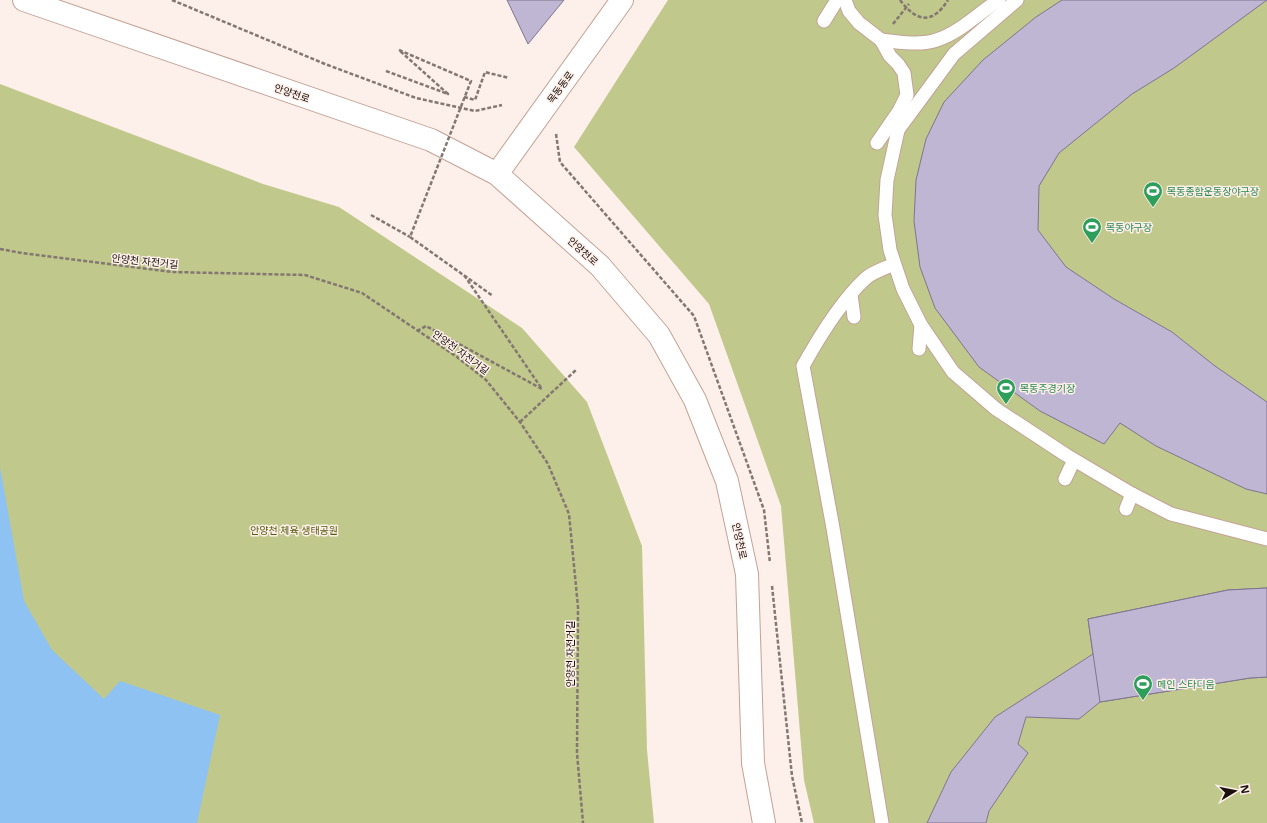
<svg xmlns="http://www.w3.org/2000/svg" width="1267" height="823" font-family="'Open Sans','Noto Sans KR',sans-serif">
<rect width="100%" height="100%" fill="#fdefea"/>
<g fill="#c1c88b">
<polygon points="668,0 1267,0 1267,823 814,823 804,780 781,506 709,304 574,147"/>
<polygon points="0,84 263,184 339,207 522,328 587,402 642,546 647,750 654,823 0,823"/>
</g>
<polygon fill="#8dc2f3" points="0,467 24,601 52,650 104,699 120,681 220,715 197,823 0,823"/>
<g fill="#bfb6d3" stroke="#7e7590">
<polygon points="507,0 564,0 528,44"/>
<polygon points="1062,0 1267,0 1174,68 1132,94 1059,153 1039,186 1038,230 1066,267 1114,299 1172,332 1215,366 1267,402 1267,494 1246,489 1156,446 1120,423 1104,444 1040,411 979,367 935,308 920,267 914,221 916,180 926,139 944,102 983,60 1036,17"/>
<polygon points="1267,588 1267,677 1250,678 1100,702 1079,719 1026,717 1018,744 1028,753 989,811 986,823 927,823 951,772 995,717 1093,654 1088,619 1228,590"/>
<polygon points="1267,588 1267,677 1250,678 1100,702 1088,619 1228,590"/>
</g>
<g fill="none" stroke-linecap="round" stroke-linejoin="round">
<defs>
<g id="lane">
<polyline points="845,0 849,11 859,23 881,40 890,56 898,64 904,73 907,95 900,109 898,130 887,180 885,215 890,250 903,289 921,325 953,372 996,409 1066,455 1132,494 1171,514 1267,539"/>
<polyline points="824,21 837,0"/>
<path d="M881,40C920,45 936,47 969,22C979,15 989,6 999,0"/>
<polyline points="898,130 954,54 1017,0"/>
<polyline points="877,143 899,111"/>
<polyline points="851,295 854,317"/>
<polyline points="919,349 921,325"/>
<polyline points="1065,479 1074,460"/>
<polyline points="1126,509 1132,494"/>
<path d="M882,823L833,528L803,366C818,339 843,299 866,278C873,272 886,268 894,264"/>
</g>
<g id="secondary">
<polyline points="24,0 431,140 497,174 600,266 659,335 695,400 727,481 747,574 753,763 764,823"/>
<polyline points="497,174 622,0"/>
</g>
</defs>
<use href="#lane" stroke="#c3a396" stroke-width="15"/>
<use href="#secondary" stroke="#c3a396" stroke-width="24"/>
<g stroke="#837772" stroke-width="2.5" stroke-dasharray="4 2" stroke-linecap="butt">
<polyline points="172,0 325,64 416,98 475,111 502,105"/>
<path d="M900,0C917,23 933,24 948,0"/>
<polyline points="893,24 909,4"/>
<polyline points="464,97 475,100 485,72 509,78"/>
<polyline points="556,134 560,162 694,316 764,510 770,563"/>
<polyline points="371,215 410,237"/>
<polyline points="0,249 22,253 172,272 305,275 362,293 457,357 486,380 520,422 548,464 569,514 578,607 577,753 583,823"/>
<polyline points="417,331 426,326 542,389 464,275"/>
<polyline points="520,422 576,370"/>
<polyline points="772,586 792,776 802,823"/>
</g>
<use href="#lane" stroke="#fff" stroke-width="13"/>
<use href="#secondary" stroke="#fff" stroke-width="22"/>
<polyline stroke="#837772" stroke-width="2.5" stroke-dasharray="4 2" stroke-linecap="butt" points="386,71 448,94 399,50 471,81 410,237 493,296"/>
</g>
<defs>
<symbol id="stadium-pin" viewBox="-11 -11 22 30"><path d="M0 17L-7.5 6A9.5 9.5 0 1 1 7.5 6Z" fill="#2e9e5b" stroke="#fdefea"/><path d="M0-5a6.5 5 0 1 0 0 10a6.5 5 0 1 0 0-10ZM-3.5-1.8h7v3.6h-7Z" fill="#fff"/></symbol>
</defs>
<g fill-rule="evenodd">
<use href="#stadium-pin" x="1142" y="180" width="22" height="30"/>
<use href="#stadium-pin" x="1081" y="216" width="22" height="30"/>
<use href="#stadium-pin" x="995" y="377" width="22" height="30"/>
<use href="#stadium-pin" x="1132" y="673" width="22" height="30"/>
</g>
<g text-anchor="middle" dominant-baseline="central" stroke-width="3" stroke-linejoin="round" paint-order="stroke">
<g font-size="10" fill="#1b100b" stroke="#fdefea">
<text transform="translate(560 87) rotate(-54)">목동동로</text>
<text transform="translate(292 93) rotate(19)">안양천로</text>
<text transform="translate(583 251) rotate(42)">안양천로</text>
<text transform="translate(145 261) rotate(6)">안양천 자전거길</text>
<text transform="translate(461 352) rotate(36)">안양천 자전거길</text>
<text transform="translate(740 541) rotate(78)">안양천로</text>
<text transform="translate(570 654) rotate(-90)">안양천 자전거길</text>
</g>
<g font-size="10" fill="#27864d" stroke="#fdefea" text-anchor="start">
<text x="1167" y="191">목동종합운동장야구장</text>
<text x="1106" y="227">목동야구장</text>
<text x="1020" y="388">목동주경기장</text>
<text x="1157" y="684">메인 스타디움</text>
</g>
<g font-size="10" fill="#555b0c" stroke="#fdefea">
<text x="294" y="530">안양천 체육 생태공원</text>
</g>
</g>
<g transform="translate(1235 791) rotate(80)" stroke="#fdefea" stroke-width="3" paint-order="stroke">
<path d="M0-3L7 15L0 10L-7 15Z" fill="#1b100b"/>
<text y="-6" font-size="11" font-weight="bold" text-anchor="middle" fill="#1b100b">N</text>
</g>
</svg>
